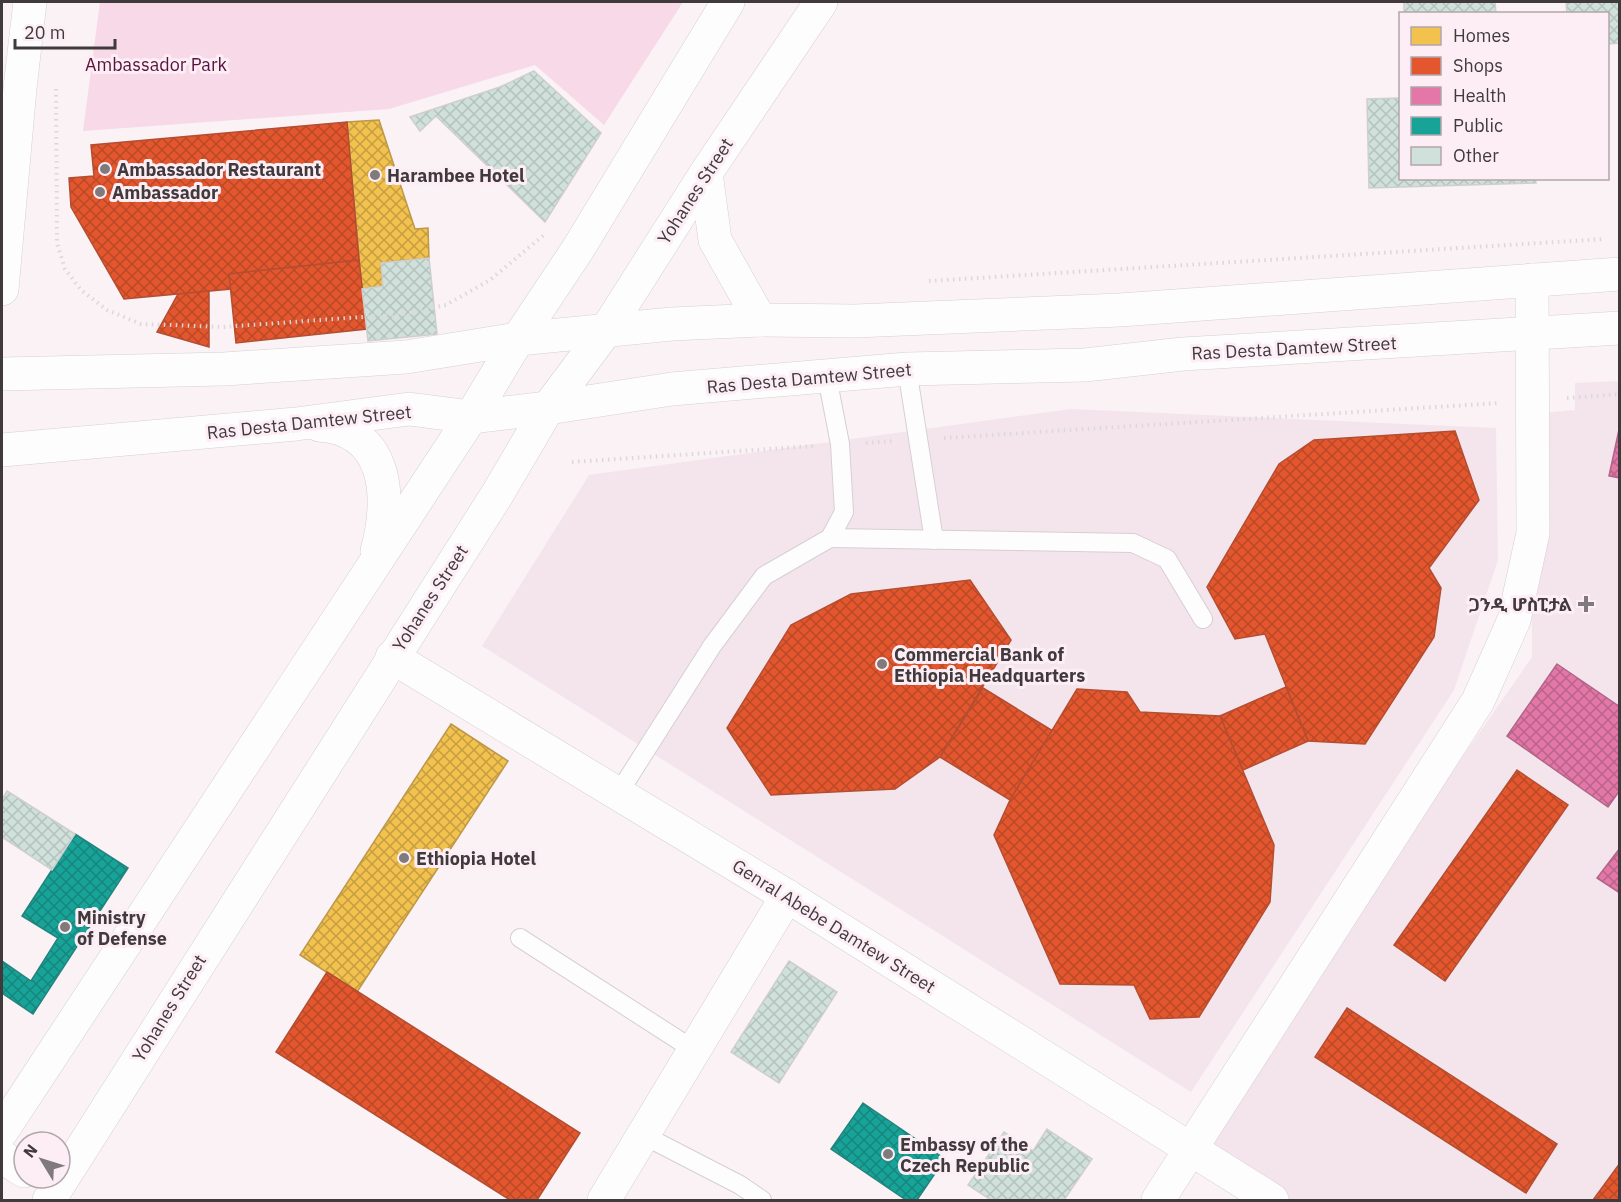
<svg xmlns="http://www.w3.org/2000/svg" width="1621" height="1202" font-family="'IBM Plex Sans','Noto Sans Ethiopic',sans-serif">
<defs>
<pattern id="homes-cross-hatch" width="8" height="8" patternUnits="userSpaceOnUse" patternTransform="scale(1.5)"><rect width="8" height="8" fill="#f2c14e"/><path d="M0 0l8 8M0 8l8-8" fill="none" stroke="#c59e42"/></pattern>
<pattern id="shops-cross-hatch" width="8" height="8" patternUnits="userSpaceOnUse" patternTransform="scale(1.5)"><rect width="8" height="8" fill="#e4572e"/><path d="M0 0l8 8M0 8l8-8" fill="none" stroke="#ba4928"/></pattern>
<pattern id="health-cross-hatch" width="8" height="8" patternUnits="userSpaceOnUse" patternTransform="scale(1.5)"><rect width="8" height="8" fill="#e377a8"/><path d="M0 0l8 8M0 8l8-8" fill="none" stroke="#b9638a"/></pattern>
<pattern id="public-cross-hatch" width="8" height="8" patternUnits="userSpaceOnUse" patternTransform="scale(1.5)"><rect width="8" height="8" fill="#17a398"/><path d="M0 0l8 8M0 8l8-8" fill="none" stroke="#16867d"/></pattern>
<pattern id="building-cross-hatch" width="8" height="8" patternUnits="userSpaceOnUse" patternTransform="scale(1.5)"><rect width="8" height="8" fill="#d0e1db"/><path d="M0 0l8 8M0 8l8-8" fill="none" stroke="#b4c2bd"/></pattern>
</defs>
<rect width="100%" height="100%" fill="#faf2f5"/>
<g fill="#f4e5ec">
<polygon points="1619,381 1619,1200 1272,1200 1191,1148 1532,657 1531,414 1575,410 1575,383"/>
<polygon points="1071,409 1496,428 1498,560 1454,690 1191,1092 482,646 589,475"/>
</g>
<polygon fill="#f7d9e8" points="100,2 683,2 604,125 535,65 389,109 83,131"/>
<g fill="url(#homes-cross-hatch)" stroke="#bd9849" stroke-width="1.5">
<polygon points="379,120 415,229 428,228 429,258 381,263 383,286 362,289 347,122"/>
<polygon points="451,724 508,761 357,992 300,955"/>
</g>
<g fill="url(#shops-cross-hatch)" stroke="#b34e32" stroke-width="1.5">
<polygon points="347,122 359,260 229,274 231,289 124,299 71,207 69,178 94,176 91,145"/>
<polygon points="359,260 367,329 236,343 229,274"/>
<polygon points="209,291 209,347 157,332 178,294"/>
<polygon points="1455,431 1479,500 1429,568 1441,588 1434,637 1365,744 1308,741 1265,634 1235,639 1207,587 1279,464 1314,440"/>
<polygon points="970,580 1011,640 940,757 895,789 771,795 727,728 791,625 851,594"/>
<polygon points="1286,687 1308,741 1243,770 1220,716"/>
<polygon points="983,688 1053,731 1010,800 940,757"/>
<polygon points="1077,689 1127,692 1140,712 1220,716 1274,845 1270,902 1199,1017 1150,1019 1134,985 1060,984 994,835 1010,800"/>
<polygon points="1517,770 1568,805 1445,981 1394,945"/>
<polygon points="327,972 580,1133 537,1200 510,1200 276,1052"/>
<polygon points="1347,1008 1557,1144 1526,1193 1315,1057"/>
<polygon points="1620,1163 1620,1200 1593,1200"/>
</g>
<g fill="url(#health-cross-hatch)" stroke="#b26588" stroke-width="1.5">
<polygon points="1620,425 1620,478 1609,476"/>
<polygon points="1557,664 1620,707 1620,790 1608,807 1507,736"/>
<polygon points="1620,848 1620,893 1597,878"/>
</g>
<g fill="url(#public-cross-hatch)" stroke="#23847d" stroke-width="1.5">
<polygon points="75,834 128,868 33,1014 2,993 2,961 31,981 58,938 22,916"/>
<polygon points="863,1103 945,1159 917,1200 906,1200 831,1149"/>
</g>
<g fill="url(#building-cross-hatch)" stroke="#cfcece" stroke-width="1.5">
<polygon points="1404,2 1495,2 1496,14 1404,14"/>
<polygon points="1566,2 1620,2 1620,43 1608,44 1608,14 1567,14"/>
<polygon points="534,71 601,133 545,222 436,116 420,131 410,117 500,87"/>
<polygon points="1400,98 1400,178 1535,178 1536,183 1369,188 1367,99"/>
<polygon points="429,258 437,334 368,341 362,289 383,286 381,263"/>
<polygon points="7,791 75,834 52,870 2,837 2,800"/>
<polygon points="789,961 837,992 779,1083 731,1052"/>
<polygon points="1047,1129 1092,1159 1064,1200 991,1200 968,1185 1004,1132 1033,1151"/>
</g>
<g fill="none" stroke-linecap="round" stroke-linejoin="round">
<defs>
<g id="service">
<polyline points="907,369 934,540"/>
<polyline points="830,538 1133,543 1167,559 1203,619"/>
<polyline points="618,794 712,646 764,576 830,538 844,512 840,444 827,377"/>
<polyline points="520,938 694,1050"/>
<polyline points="643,1135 740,1185 762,1200"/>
</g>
<polyline id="tertiary" points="604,1200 787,896"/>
<g id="secondary">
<polyline points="2,289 20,88 30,2"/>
<polyline points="392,657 787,896 1272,1200"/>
<polyline points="1158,1200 1478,701 1514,620 1533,533 1532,280"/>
</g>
<g id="primary">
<polyline points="706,173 715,240 760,320"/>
<polyline points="2,374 224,369 406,357 518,339 672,324 760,320 855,321 1120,310 1620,274"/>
<path d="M319,425C388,429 392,498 377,551"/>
<polyline points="2,450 296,424 409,409 471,417 548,408 672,389 907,369 1085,365 1183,354 1620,328"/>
<polyline points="2,1131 471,417 518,339 578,249 728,2"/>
<polyline points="2,1157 24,1171"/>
<polyline points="49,1200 498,493 548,408 607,329 706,173 821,2"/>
</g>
</defs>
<use href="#service" stroke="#d6cfd2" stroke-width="20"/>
<use href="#tertiary" stroke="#d6cfd2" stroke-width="34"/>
<use href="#secondary" stroke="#d6cfd2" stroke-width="34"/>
<use href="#primary" stroke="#d6cfd2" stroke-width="34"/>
<g stroke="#dbd8da" stroke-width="4" stroke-dasharray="1.5 4.5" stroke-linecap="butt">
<polyline points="56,89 57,243 65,269 81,290 107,310 141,324 223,327 403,314 446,305 490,280 545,234"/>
<polyline points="929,281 1604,239"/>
<polyline points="1567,398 1620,394"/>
<polyline points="944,438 1499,403"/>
<polyline points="866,443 892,441"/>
<polyline points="572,462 814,446"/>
</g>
<use href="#service" stroke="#fefdfe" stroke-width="18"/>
<use href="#tertiary" stroke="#fefdfe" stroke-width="33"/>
<use href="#secondary" stroke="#fefdfe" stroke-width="33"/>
<use href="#primary" stroke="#fefdfe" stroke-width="33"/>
</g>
<g fill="#817a7d" stroke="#fdeef5" stroke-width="2">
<circle cx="105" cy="169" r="6"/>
<circle cx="375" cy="175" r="6"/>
<circle cx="100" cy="192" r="6"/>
<path d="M1583 595h6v6h6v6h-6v6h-6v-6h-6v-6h6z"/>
<circle cx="882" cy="664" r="6"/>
<circle cx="404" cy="858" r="6"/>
<circle cx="65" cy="927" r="6"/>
<circle cx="888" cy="1154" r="6"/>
</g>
<g text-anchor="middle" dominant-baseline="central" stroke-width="6" stroke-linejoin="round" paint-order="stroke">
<g font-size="18" fill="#57113e" stroke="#fdeef5">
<text x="156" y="64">Ambassador Park</text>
</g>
<g font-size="18" font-weight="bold" fill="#403a3d" stroke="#fdeef5" text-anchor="start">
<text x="117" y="169">Ambassador Restaurant</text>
<text x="387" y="175">Harambee Hotel</text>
<text x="112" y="192">Ambassador</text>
<text x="1572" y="604" text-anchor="end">ጋንዲ ሆስፒታል</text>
<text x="894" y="654">Commercial Bank of<tspan x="894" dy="21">Ethiopia Headquarters</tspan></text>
<text x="416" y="858">Ethiopia Hotel</text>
<text x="77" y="917">Ministry<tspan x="77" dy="21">of Defense</tspan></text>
<text x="900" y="1144">Embassy of the<tspan x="900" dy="21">Czech Republic</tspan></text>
</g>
<g font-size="18" fill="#403a3d" stroke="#fdeef5">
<text transform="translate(695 191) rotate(-57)">Yohanes Street</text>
<text transform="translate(1294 348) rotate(-3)">Ras Desta Damtew Street</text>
<text transform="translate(809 378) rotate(-5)">Ras Desta Damtew Street</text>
<text transform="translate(309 422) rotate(-6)">Ras Desta Damtew Street</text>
<text transform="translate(430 598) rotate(-57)">Yohanes Street</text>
<text transform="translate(834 926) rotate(32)">Genral Abebe Damtew Street</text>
<text transform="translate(169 1008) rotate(-58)">Yohanes Street</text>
</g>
</g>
<rect width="1621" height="1202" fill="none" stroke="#403a3d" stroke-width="6"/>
<rect x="1399" y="12" width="210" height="168" fill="#fdeef5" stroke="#b1a6ab" stroke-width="1.5"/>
<rect x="1411" y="27" width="30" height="18" fill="#f2c14e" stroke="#b1a6ab" stroke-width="1.5"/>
<text x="1453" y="42" font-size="18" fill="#403a3d">Homes</text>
<rect x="1411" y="57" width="30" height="18" fill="#e4572e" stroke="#b1a6ab" stroke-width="1.5"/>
<text x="1453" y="72" font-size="18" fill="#403a3d">Shops</text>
<rect x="1411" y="87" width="30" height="18" fill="#e377a8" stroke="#b1a6ab" stroke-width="1.5"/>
<text x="1453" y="102" font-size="18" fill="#403a3d">Health</text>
<rect x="1411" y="117" width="30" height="18" fill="#17a398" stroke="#b1a6ab" stroke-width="1.5"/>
<text x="1453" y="132" font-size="18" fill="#403a3d">Public</text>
<rect x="1411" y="147" width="30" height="18" fill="#d0e1db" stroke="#b1a6ab" stroke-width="1.5"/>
<text x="1453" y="162" font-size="18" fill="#403a3d">Other</text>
<g transform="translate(42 1160) rotate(308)"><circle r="28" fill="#fdeef5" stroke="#b1a6ab" stroke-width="1.5"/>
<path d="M0-4.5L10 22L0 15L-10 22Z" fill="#817a7d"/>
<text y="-9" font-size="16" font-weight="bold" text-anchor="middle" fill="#403a3d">N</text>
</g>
<path d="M15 39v9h100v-9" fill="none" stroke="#403a3d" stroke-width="3"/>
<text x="24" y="39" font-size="18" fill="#403a3d" stroke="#fdeef5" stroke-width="4.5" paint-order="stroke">20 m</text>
</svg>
